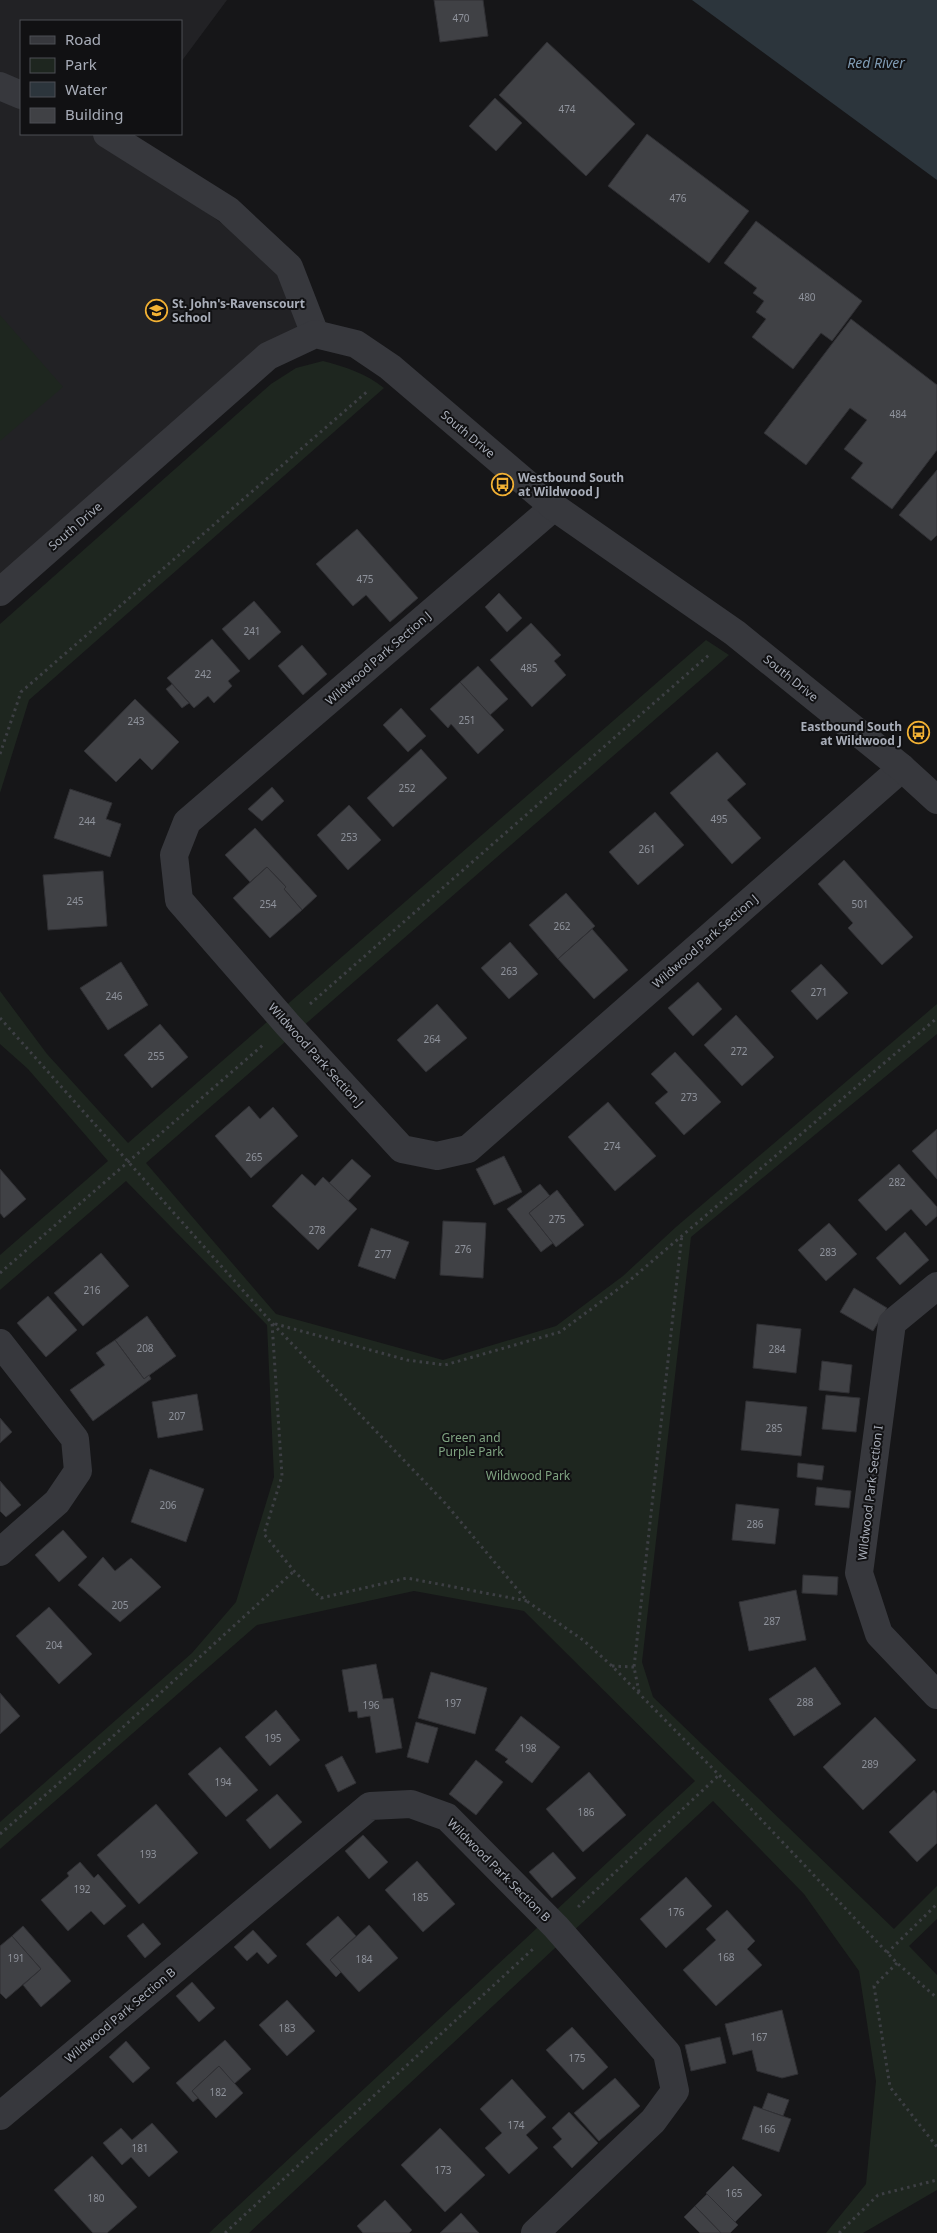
<svg xmlns="http://www.w3.org/2000/svg" width="937" height="2233" font-family="'Noto Sans',sans-serif">
<rect width="100%" height="100%" fill="#161618"/>
<polygon fill="#222225" points="0,0 227,0 181,62 181,21 21,21 21,134 129,134 119,148 307,286 315,334 0,597"/>
<g fill="#1e261f">
<polygon points="0,315 63,387 0,441"/>
<path d="M323,361C346,367 365,373 384,388L29,700L0,793V624L271,384L296,368Z"/>
<polygon points="706,640 729,655 146,1163 276,1314 443,1360 556,1326 623,1276 676,1227 937,1004 937,1034 691,1237 642,1662 653,1697 894,1929 937,1886 937,1919 909,1946 937,1975 937,2190 863,2233 826,2233 866,2184 876,2081 859,1971 804,1894 713,1801 249,2233 209,2233 695,1781 524,1611 414,1591 257,1625 0,1849 0,1822 192,1653 236,1602 274,1477 267,1325 126,1181 0,1290 0,1255 108,1161 28,1069 0,1044 0,991 47,1054 128,1143"/>
</g>
<polygon fill="#2c353c" points="692,0 937,0 937,180"/>
<g fill="#404145" stroke="#303034">
<polygon points="434,0 483,0 488,36 440,42"/>
<polygon points="547,42 635,124 586,176 499,95"/>
<polygon points="495,98 522,123 496,151 469,126"/>
<polygon points="647,134 749,211 709,263 608,186"/>
<polygon points="756,221 862,301 832,341 821,333 793,369 752,337 766,319 756,312 764,301 753,293 757,288 724,263"/>
<polygon points="851,319 937,385 937,450 892,509 851,478 863,463 844,449 867,420 850,408 806,465 764,433"/>
<polygon points="937,470 937,535 931,541 899,515"/>
<polygon points="357,529 418,598 390,622 366,595 353,606 316,564"/>
<polygon points="499,593 522,618 507,632 485,607"/>
<polygon points="254,601 281,632 249,660 222,629"/>
<polygon points="531,623 561,655 554,661 566,675 532,707 490,660"/>
<polygon points="212,639 240,671 228,681 232,686 214,703 208,696 194,708 167,678"/>
<polygon points="302,645 327,674 303,695 278,666"/>
<polygon points="478,666 508,699 490,715 460,682"/>
<polygon points="460,682 504,730 478,754 451,724 448,728 430,709"/>
<polygon points="172,684 189,703 182,708 166,689"/>
<polygon points="135,699 179,742 152,770 140,758 116,782 84,751"/>
<polygon points="401,708 426,736 408,752 383,725"/>
<polygon points="421,749 447,778 393,827 367,798"/>
<polygon points="717,752 746,784 727,800 761,838 732,864 670,793"/>
<polygon points="272,787 284,801 262,821 248,809"/>
<polygon points="70,789 112,803 106,819 121,824 110,857 54,838"/>
<polygon points="349,805 381,840 348,870 317,835"/>
<polygon points="655,812 684,845 638,885 609,852"/>
<polygon points="255,828 317,896 302,910 284,889 286,887 267,867 250,882 225,855"/>
<polygon points="844,860 913,937 882,965 848,928 853,923 818,884"/>
<polygon points="267,867 286,887 284,889 302,910 270,938 233,898"/>
<polygon points="103,871 107,926 48,930 43,875"/>
<polygon points="566,893 595,926 558,959 529,925"/>
<polygon points="592,929 628,970 594,999 558,959"/>
<polygon points="510,942 538,974 509,999 481,968"/>
<polygon points="121,962 148,1005 108,1030 80,988"/>
<polygon points="821,964 848,993 817,1020 791,991"/>
<polygon points="698,982 722,1009 693,1036 668,1008"/>
<polygon points="437,1004 467,1038 426,1072 397,1040"/>
<polygon points="736,1015 774,1057 742,1086 704,1045"/>
<polygon points="160,1024 188,1057 152,1088 124,1055"/>
<polygon points="675,1052 721,1102 684,1135 655,1103 668,1092 651,1074"/>
<polygon points="608,1102 656,1156 615,1191 568,1137"/>
<polygon points="249,1106 260,1119 273,1107 298,1136 251,1178 215,1136"/>
<polygon points="937,1129 937,1179 912,1151"/>
<polygon points="504,1156 522,1192 494,1205 476,1169"/>
<polygon points="352,1159 371,1176 348,1201 329,1183"/>
<polygon points="899,1164 937,1207 937,1216 926,1226 911,1209 886,1231 858,1200"/>
<polygon points="0,1169 26,1199 4,1218 0,1213"/>
<polygon points="302,1174 315,1186 323,1177 357,1209 318,1250 272,1206"/>
<polygon points="540,1184 550,1196 529,1213 553,1243 541,1252 507,1209"/>
<polygon points="557,1190 584,1225 556,1247 529,1213"/>
<polygon points="443,1221 486,1223 483,1278 440,1275"/>
<polygon points="829,1223 857,1254 826,1281 798,1250"/>
<polygon points="371,1228 409,1242 395,1279 358,1266"/>
<polygon points="905,1232 929,1260 900,1285 876,1258"/>
<polygon points="101,1253 129,1286 83,1326 54,1293"/>
<polygon points="854,1288 887,1308 873,1331 840,1312"/>
<polygon points="48,1296 77,1330 46,1357 17,1323"/>
<polygon points="147,1316 176,1356 144,1379 115,1340"/>
<polygon points="757,1324 801,1329 796,1373 753,1368"/>
<polygon points="115,1340 144,1379 149,1375 151,1379 93,1421 70,1390 105,1365 96,1353"/>
<polygon points="822,1361 852,1365 849,1393 819,1390"/>
<polygon points="197,1394 203,1430 158,1438 152,1402"/>
<polygon points="826,1395 860,1398 856,1432 822,1429"/>
<polygon points="746,1401 807,1407 801,1456 741,1450"/>
<polygon points="0,1418 12,1432 0,1443"/>
<polygon points="798,1463 824,1466 822,1480 797,1477"/>
<polygon points="150,1469 204,1489 186,1542 131,1522"/>
<polygon points="0,1481 21,1505 6,1517 0,1511"/>
<polygon points="817,1487 851,1491 849,1508 815,1505"/>
<polygon points="736,1504 779,1509 775,1544 732,1540"/>
<polygon points="63,1530 87,1557 59,1582 35,1555"/>
<polygon points="103,1557 115,1571 131,1558 161,1587 120,1622 78,1585"/>
<polygon points="803,1575 838,1577 837,1595 802,1593"/>
<polygon points="796,1590 806,1640 749,1651 739,1602"/>
<polygon points="49,1607 92,1654 59,1684 16,1636"/>
<polygon points="376,1664 383,1699 393,1698 402,1748 376,1753 370,1716 358,1718 357,1711 349,1712 342,1670"/>
<polygon points="815,1667 841,1704 794,1736 769,1699"/>
<polygon points="431,1672 487,1688 475,1734 418,1718"/>
<polygon points="0,1693 20,1716 0,1734"/>
<polygon points="276,1710 300,1740 270,1766 245,1737"/>
<polygon points="521,1716 560,1747 532,1783 505,1762 508,1759 495,1750"/>
<polygon points="875,1717 916,1760 863,1810 823,1767"/>
<polygon points="416,1722 438,1728 428,1763 407,1757"/>
<polygon points="220,1747 258,1790 226,1817 188,1774"/>
<polygon points="342,1756 356,1783 338,1792 325,1765"/>
<polygon points="476,1760 503,1782 476,1815 449,1794"/>
<polygon points="589,1772 626,1815 583,1852 546,1809"/>
<polygon points="934,1790 937,1794 937,1843 917,1862 889,1832"/>
<polygon points="277,1794 302,1822 270,1849 246,1820"/>
<polygon points="156,1804 198,1853 139,1904 97,1855"/>
<polygon points="363,1835 388,1862 369,1879 345,1851"/>
<polygon points="553,1852 576,1878 552,1898 529,1872"/>
<polygon points="417,1861 455,1904 423,1932 385,1890"/>
<polygon points="80,1862 94,1878 98,1874 126,1906 104,1925 91,1911 68,1931 41,1900 69,1876 67,1873"/>
<polygon points="686,1877 712,1906 666,1948 640,1919"/>
<polygon points="727,1910 755,1941 747,1949 762,1965 716,2006 683,1970 716,1940 706,1929"/>
<polygon points="338,1916 356,1936 330,1960 341,1972 336,1977 306,1944"/>
<polygon points="143,1923 161,1944 145,1958 127,1936"/>
<polygon points="369,1925 398,1958 359,1992 330,1960"/>
<polygon points="23,1926 71,1981 41,2007 23,1985 41,1969 12,1936"/>
<polygon points="253,1930 277,1956 268,1964 257,1952 247,1961 234,1947"/>
<polygon points="12,1936 41,1969 6,1999 0,1993 0,1946"/>
<polygon points="192,1982 215,2008 199,2022 176,1996"/>
<polygon points="287,2000 315,2031 287,2056 259,2025"/>
<polygon points="782,2010 798,2074 782,2078 757,2071 752,2050 733,2055 725,2024"/>
<polygon points="572,2027 608,2067 583,2090 546,2050"/>
<polygon points="720,2037 726,2063 691,2071 685,2045"/>
<polygon points="225,2040 251,2069 234,2084 219,2066 192,2091 198,2098 193,2102 176,2083"/>
<polygon points="126,2041 150,2068 133,2083 109,2057"/>
<polygon points="219,2066 243,2093 216,2118 192,2091"/>
<polygon points="615,2078 640,2106 599,2141 574,2113"/>
<polygon points="512,2079 546,2117 526,2135 538,2148 509,2174 485,2148 502,2133 480,2109"/>
<polygon points="768,2093 789,2100 783,2116 762,2109"/>
<polygon points="754,2106 791,2119 779,2152 742,2139"/>
<polygon points="569,2112 598,2143 572,2168 553,2147 562,2139 552,2128"/>
<polygon points="152,2123 178,2152 149,2177 131,2157 122,2165 103,2143 121,2128 132,2140"/>
<polygon points="440,2128 485,2175 445,2212 401,2165"/>
<polygon points="92,2156 137,2207 107,2233 93,2233 54,2190"/>
<polygon points="733,2166 762,2195 735,2222 706,2193"/>
<polygon points="707,2194 738,2225 730,2233 721,2233 695,2206"/>
<polygon points="385,2200 412,2230 409,2233 363,2233 357,2226"/>
<polygon points="695,2206 721,2233 700,2233 684,2217"/>
<polygon points="461,2213 479,2233 440,2233"/>
</g>
<g fill="none" stroke-linecap="round" stroke-linejoin="round">
<g stroke="#3d3f44" stroke-width="3" stroke-dasharray="2.5 4" stroke-linecap="butt">
<polyline points="0,754 21,692 369,390"/>
<polyline points="310,1004 710,654"/>
<polyline points="0,1018 272,1323 445,1503 528,1602 583,1640 612,1666 719,1775 897,1963 937,1998"/>
<polyline points="0,1273 264,1044"/>
<polyline points="527,1601 407,1578 321,1598 294,1571 264,1534 282,1476 272,1323 407,1360 445,1365 560,1332 629,1281 937,1018"/>
<polyline points="612,1666 634,1667"/>
<polyline points="639,1692 634,1667 682,1234"/>
<polyline points="0,1834 110,1739 294,1571"/>
<polyline points="578,1907 719,1775"/>
<polyline points="887,1953 937,1904"/>
<polyline points="897,1963 874,1986 890,2087 937,2147"/>
<polyline points="225,2233 533,1949"/>
<polyline points="839,2233 878,2195 937,2180"/>
</g>
<g stroke="#37383d" stroke-width="28">
<polyline points="0,86 21,95"/>
<polyline points="107,134 228,210 289,267 315,334"/>
<polyline points="554,507 187,822 174,855 179,900 287,1024 402,1149 437,1156 468,1149 902,768"/>
<polyline points="0,592 268,356 315,334 356,344 390,367 554,507 735,633 902,768 937,800"/>
<polyline points="937,1286 892,1323 859,1573 879,1634 937,1695"/>
<polyline points="0,1343 75,1439 78,1471 57,1502 0,1552"/>
<polyline points="0,2116 370,1806 411,1804 447,1817 556,1927 667,2053 675,2091 653,2121 535,2233"/>
</g>
</g>
<defs>
<symbol id="school-ring" viewBox="-11 -11 22 22"><circle r="9.5" fill="#111113" stroke="#f2b134" stroke-width="1.5"/><path d="M0-5L7-2L0 1L-7-2ZM-4 1L0 2.5L4 1V4Q0 6-4 4Z" fill="#f2b134"/></symbol>
<symbol id="bus-ring" viewBox="-11 -11 22 22"><circle r="9.5" fill="#111113" stroke="#f2b134" stroke-width="1.5"/><path d="M-5-6H5V4H4V6H2V4H-2V6H-4V4H-5ZM-3.5-4V0h7V-4ZM-3.5 1.2v1.5H-2V1.2ZM2 1.2v1.5H3.5V1.2Z" fill="#f2b134"/></symbol>
</defs>
<g fill-rule="evenodd">
<use href="#school-ring" x="144" y="298" width="25" height="25"/>
<use href="#bus-ring" x="490" y="472" width="25" height="25"/>
<use href="#bus-ring" x="906" y="720" width="25" height="25"/>
</g>
<g text-anchor="middle" dominant-baseline="central" stroke-width="4" stroke-linejoin="round" paint-order="stroke">
<g font-size="10" fill="#8e929b">
<text x="461" y="18">470</text>
<text x="567" y="109">474</text>
<text x="678" y="198">476</text>
<text x="807" y="297">480</text>
<text x="898" y="414">484</text>
<text x="365" y="579">475</text>
<text x="252" y="631">241</text>
<text x="529" y="668">485</text>
<text x="203" y="674">242</text>
<text x="467" y="720">251</text>
<text x="136" y="721">243</text>
<text x="407" y="788">252</text>
<text x="719" y="819">495</text>
<text x="87" y="821">244</text>
<text x="349" y="837">253</text>
<text x="647" y="849">261</text>
<text x="75" y="901">245</text>
<text x="268" y="904">254</text>
<text x="860" y="904">501</text>
<text x="562" y="926">262</text>
<text x="509" y="971">263</text>
<text x="819" y="992">271</text>
<text x="114" y="996">246</text>
<text x="432" y="1039">264</text>
<text x="739" y="1051">272</text>
<text x="156" y="1056">255</text>
<text x="689" y="1097">273</text>
<text x="612" y="1146">274</text>
<text x="254" y="1157">265</text>
<text x="897" y="1182">282</text>
<text x="557" y="1219">275</text>
<text x="317" y="1230">278</text>
<text x="463" y="1249">276</text>
<text x="828" y="1252">283</text>
<text x="383" y="1254">277</text>
<text x="92" y="1290">216</text>
<text x="145" y="1348">208</text>
<text x="777" y="1349">284</text>
<text x="177" y="1416">207</text>
<text x="774" y="1428">285</text>
<text x="168" y="1505">206</text>
<text x="755" y="1524">286</text>
<text x="120" y="1605">205</text>
<text x="772" y="1621">287</text>
<text x="54" y="1645">204</text>
<text x="805" y="1702">288</text>
<text x="453" y="1703">197</text>
<text x="371" y="1705">196</text>
<text x="273" y="1738">195</text>
<text x="528" y="1748">198</text>
<text x="870" y="1764">289</text>
<text x="223" y="1782">194</text>
<text x="586" y="1812">186</text>
<text x="148" y="1854">193</text>
<text x="82" y="1889">192</text>
<text x="420" y="1897">185</text>
<text x="676" y="1912">176</text>
<text x="726" y="1957">168</text>
<text x="16" y="1958">191</text>
<text x="364" y="1959">184</text>
<text x="287" y="2028">183</text>
<text x="759" y="2037">167</text>
<text x="577" y="2058">175</text>
<text x="218" y="2092">182</text>
<text x="516" y="2125">174</text>
<text x="767" y="2129">166</text>
<text x="140" y="2148">181</text>
<text x="443" y="2170">173</text>
<text x="734" y="2193">165</text>
<text x="96" y="2198">180</text>
</g>
<g font-size="12" font-weight="bold" fill="#a8adb8" stroke="#111113" text-anchor="start">
<text x="172" y="303">St. John's-Ravenscourt<tspan x="172" dy="14">School</tspan></text>
<text x="518" y="477">Westbound South<tspan x="518" dy="14">at Wildwood J</tspan></text>
<text x="902" y="726" text-anchor="end">Eastbound South<tspan x="902" dy="14">at Wildwood J</tspan></text>
</g>
<g font-size="12" fill="#a8adb8" stroke="#111113">
<text transform="translate(468 434) rotate(40)">South Drive</text>
<text transform="translate(75 526) rotate(-41)">South Drive</text>
<text transform="translate(378 658) rotate(-41)">Wildwood Park Section J</text>
<text transform="translate(791 678) rotate(39)">South Drive</text>
<text transform="translate(705 941) rotate(-41)">Wildwood Park Section J</text>
<text transform="translate(316 1055) rotate(48)">Wildwood Park Section J</text>
<text transform="translate(870 1493) rotate(-83)">Wildwood Park Section I</text>
<text transform="translate(499 1870) rotate(45)">Wildwood Park Section B</text>
<text transform="translate(120 2015) rotate(-40)">Wildwood Park Section B</text>
</g>
<g font-size="12" fill="#7fa381" stroke="#111113">
<text x="471" y="1437">Green and<tspan x="471" dy="14">Purple Park</tspan></text>
<text x="528" y="1475">Wildwood Park</text>
</g>
<g font-size="14" font-style="italic" fill="#7f9bb3" stroke="#111113">
<text x="876" y="62">Red River</text>
</g>
</g>
<rect x="20" y="20" width="162" height="115" fill="#111113" stroke="#4d4f55"/>
<rect x="30" y="36" width="25" height="8" fill="#37383d" stroke="#4d4f55"/>
<text x="65" y="45" font-size="15" fill="#a8adb8">Road</text>
<rect x="30" y="58" width="25" height="15" fill="#1e261f" stroke="#4d4f55"/>
<text x="65" y="70" font-size="15" fill="#a8adb8">Park</text>
<rect x="30" y="82" width="25" height="15" fill="#2c353c" stroke="#4d4f55"/>
<text x="65" y="95" font-size="15" fill="#a8adb8">Water</text>
<rect x="30" y="108" width="25" height="15" fill="#404145" stroke="#4d4f55"/>
<text x="65" y="120" font-size="15" fill="#a8adb8">Building</text>
</svg>
